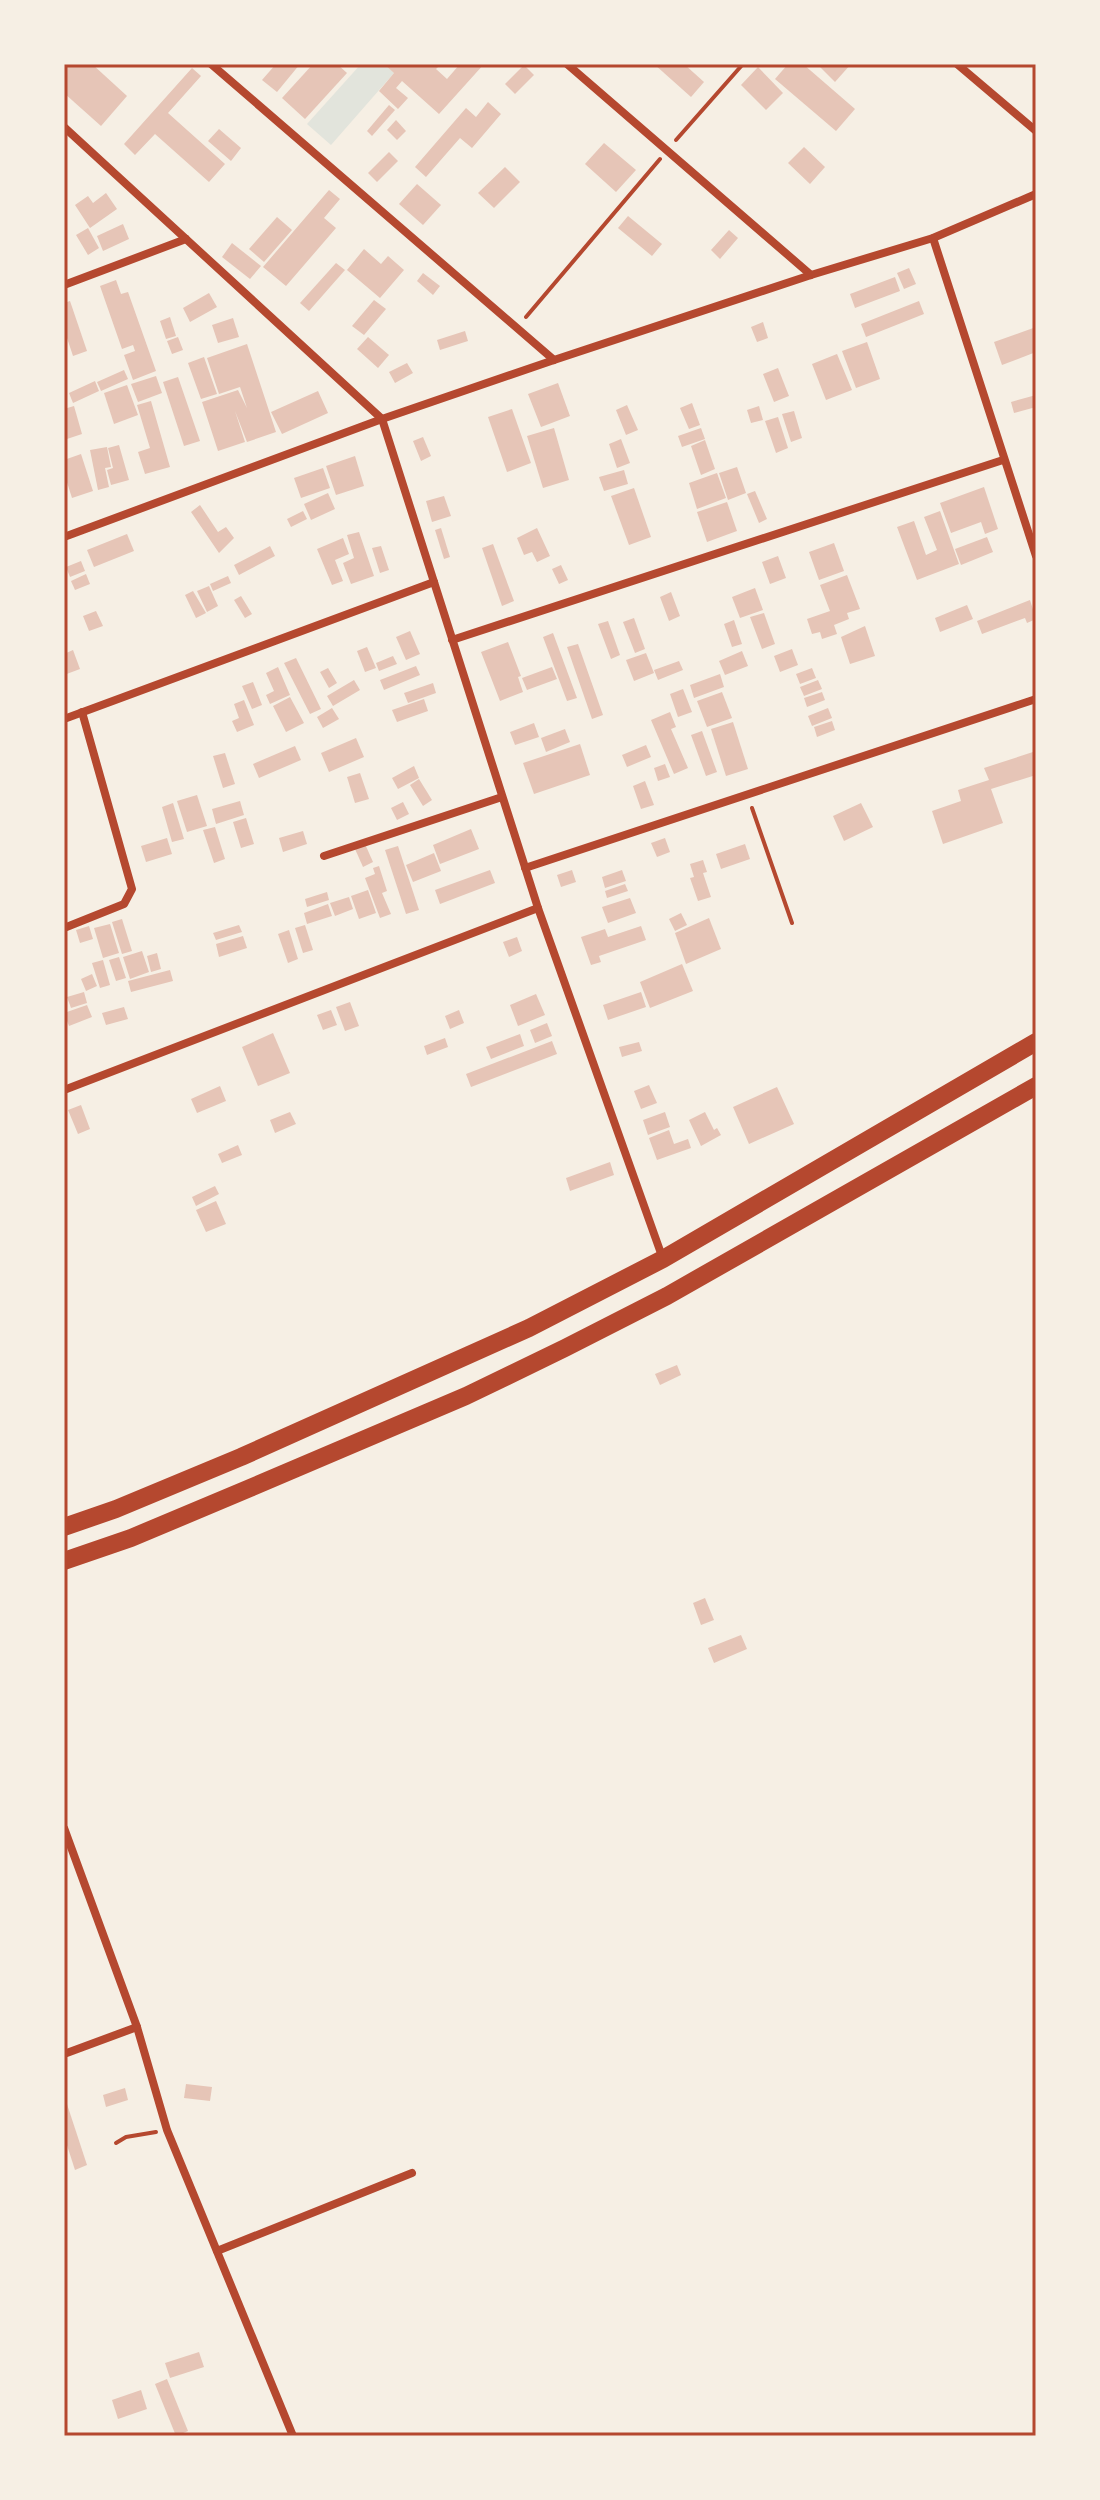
<svg xmlns="http://www.w3.org/2000/svg" width="1100" height="2500" font-family="'DM Sans',sans-serif">
<rect width="100%" height="100%" fill="#f6efe4"/>
<polygon fill="#e2e4dc" points="361,64 384,64 394,73 331,145 307,124"/>
<g fill="#e6c5b7">
<polygon points="64,64 92,64 127,96 101,126 64,93"/>
<polygon points="276,64 300,64 277,92 262,80"/>
<polygon points="313,64 337,64 347,73 305,119 282,98"/>
<polygon points="384,64 441,64 436,69 447,79 460,64 484,64 439,114 402,81 396,88 408,98 398,109 379,91 394,73"/>
<polygon points="654,64 684,64 704,82 691,97"/>
<polygon points="788,64 803,64 855,109 836,131 775,79"/>
<polygon points="821,64 851,64 835,82 819,66"/>
<polygon points="524,65 534,75 515,94 505,84"/>
<polygon points="758,67 783,93 766,110 741,85"/>
<polygon points="192,68 201,76 168,113 225,164 209,182 155,134 135,155 124,144"/>
<polygon points="488,102 501,114 472,148 460,138 426,177 415,167 466,108 476,117"/>
<polygon points="389,105 395,110 372,136 367,131"/>
<polygon points="396,120 406,131 397,140 387,130"/>
<polygon points="219,129 241,148 231,161 208,141"/>
<polygon points="604,143 636,170 616,192 585,164"/>
<polygon points="804,147 825,167 810,184 788,163"/>
<polygon points="389,152 398,161 377,182 368,173"/>
<polygon points="505,167 520,182 494,208 478,193"/>
<polygon points="417,184 441,205 423,225 399,204"/>
<polygon points="329,190 340,199 324,218 336,228 286,286 263,267"/>
<polygon points="106,193 117,209 90,228 75,205 88,196 93,203"/>
<polygon points="628,216 662,244 652,256 618,228"/>
<polygon points="277,217 292,230 264,262 249,249"/>
<polygon points="123,224 129,239 103,251 97,236"/>
<polygon points="88,228 99,248 88,255 76,235"/>
<polygon points="729,230 738,238 720,259 711,250"/>
<polygon points="232,243 261,266 250,279 222,257"/>
<polygon points="364,249 381,264 388,256 404,270 380,298 347,270"/>
<polygon points="336,263 345,270 309,311 300,303"/>
<polygon points="909,268 916,284 904,289 897,273"/>
<polygon points="423,273 440,286 433,295 417,281"/>
<polygon points="895,277 900,291 855,308 850,294"/>
<polygon points="116,280 121,294 128,292 156,371 133,380 124,355 135,351 133,345 122,349 100,286"/>
<polygon points="209,293 217,307 190,322 183,308"/>
<polygon points="374,300 386,309 364,335 352,326"/>
<polygon points="70,301 87,351 73,356 64,329 64,303"/>
<polygon points="919,301 924,314 866,337 861,324"/>
<polygon points="170,317 176,336 166,339 160,321"/>
<polygon points="233,318 239,337 218,343 212,325"/>
<polygon points="763,322 768,338 757,342 751,327"/>
<polygon points="1036,327 1036,352 1002,365 994,342"/>
<polygon points="465,331 468,341 440,350 437,340"/>
<polygon points="178,337 183,350 172,354 167,341"/>
<polygon points="368,337 389,355 378,368 357,349"/>
<polygon points="867,342 880,379 856,388 842,351"/>
<polygon points="247,344 276,432 247,442 235,411 245,442 218,451 202,402 238,390 247,408 240,387 219,394 207,358"/>
<polygon points="837,354 852,390 826,400 812,364"/>
<polygon points="204,357 217,394 201,399 188,363"/>
<polygon points="407,363 413,373 395,383 389,372"/>
<polygon points="778,368 789,396 774,402 763,374"/>
<polygon points="124,370 128,379 101,391 97,382"/>
<polygon points="156,376 162,393 138,402 131,384"/>
<polygon points="178,377 200,441 184,446 163,382"/>
<polygon points="95,381 99,391 73,403 69,393"/>
<polygon points="558,383 570,416 541,427 528,394"/>
<polygon points="127,385 138,415 114,424 104,393"/>
<polygon points="318,391 328,413 282,434 271,412"/>
<polygon points="1036,395 1036,407 1014,413 1011,402"/>
<polygon points="151,401 170,467 145,474 138,452 150,448 137,405"/>
<polygon points="692,403 700,425 689,429 680,408"/>
<polygon points="627,405 638,430 626,435 616,410"/>
<polygon points="74,406 82,434 64,440 64,409"/>
<polygon points="759,406 763,420 751,423 747,410"/>
<polygon points="512,409 531,463 507,472 488,417"/>
<polygon points="794,411 802,438 791,442 782,414"/>
<polygon points="778,417 788,448 776,453 765,421"/>
<polygon points="554,428 569,480 543,488 527,436"/>
<polygon points="701,428 705,439 682,447 678,436"/>
<polygon points="423,437 431,456 421,461 413,441"/>
<polygon points="621,439 630,463 617,468 609,444"/>
<polygon points="705,440 715,469 701,475 691,446"/>
<polygon points="119,445 129,480 111,485 107,470 113,468 108,448"/>
<polygon points="107,447 111,467 105,468 109,487 98,490 90,450"/>
<polygon points="81,454 93,491 72,498 64,473 64,460"/>
<polygon points="355,456 364,486 336,495 326,466"/>
<polygon points="737,467 746,493 728,500 719,473"/>
<polygon points="323,468 330,488 301,498 294,478"/>
<polygon points="624,470 628,484 604,491 599,477"/>
<polygon points="717,473 726,498 697,509 689,483"/>
<polygon points="984,487 998,529 985,534 981,522 951,533 940,503"/>
<polygon points="634,488 651,537 629,545 611,496"/>
<polygon points="755,491 767,519 759,523 747,494"/>
<polygon points="328,493 335,509 311,520 304,504"/>
<polygon points="444,496 451,516 432,522 426,501"/>
<polygon points="727,502 737,531 707,542 697,512"/>
<polygon points="200,505 218,532 226,527 234,538 219,553 191,512"/>
<polygon points="303,511 307,519 291,527 287,519"/>
<polygon points="940,511 959,564 917,580 897,527 914,521 926,555 937,550 924,517"/>
<polygon points="441,528 450,557 444,559 435,530"/>
<polygon points="537,528 550,556 537,562 532,552 524,555 517,538"/>
<polygon points="359,532 374,576 351,584 343,563 354,558 347,535"/>
<polygon points="127,534 134,551 94,567 87,550"/>
<polygon points="987,537 993,552 961,565 955,549"/>
<polygon points="343,538 349,554 335,560 343,581 332,585 317,549"/>
<polygon points="834,543 844,571 819,580 809,552"/>
<polygon points="493,544 514,601 502,606 482,548"/>
<polygon points="270,546 275,556 239,575 234,565"/>
<polygon points="381,546 389,570 380,573 372,548"/>
<polygon points="778,556 786,578 770,584 762,562"/>
<polygon points="81,561 85,571 70,577 66,567"/>
<polygon points="561,565 568,580 559,584 552,569"/>
<polygon points="86,574 90,584 75,590 71,581"/>
<polygon points="847,575 860,609 847,613 849,619 834,625 837,634 822,639 820,632 812,634 807,619 830,611 820,585"/>
<polygon points="228,576 231,583 213,591 210,584"/>
<polygon points="209,586 218,606 207,612 197,591"/>
<polygon points="755,588 763,610 740,618 732,597"/>
<polygon points="193,591 206,613 196,618 185,595"/>
<polygon points="671,592 680,616 669,621 660,597"/>
<polygon points="241,596 252,614 245,618 234,600"/>
<polygon points="1030,600 1036,619 1027,623 1025,618 982,634 977,621"/>
<polygon points="967,605 973,619 940,632 935,618"/>
<polygon points="96,611 103,626 89,631 83,616"/>
<polygon points="764,613 775,644 762,649 750,617"/>
<polygon points="634,618 645,649 635,653 623,622"/>
<polygon points="734,620 742,644 732,647 724,624"/>
<polygon points="608,621 620,655 611,659 598,624"/>
<polygon points="865,626 875,656 850,664 841,637"/>
<polygon points="410,631 420,654 406,660 396,637"/>
<polygon points="553,633 577,698 567,701 543,637"/>
<polygon points="508,642 521,676 518,677 523,692 500,701 481,652"/>
<polygon points="578,644 603,715 592,719 567,647"/>
<polygon points="367,647 376,668 365,672 357,651"/>
<polygon points="792,649 798,665 780,672 774,656"/>
<polygon points="73,650 80,669 64,675 64,654"/>
<polygon points="742,651 748,666 725,675 719,661"/>
<polygon points="646,653 654,673 634,681 626,660"/>
<polygon points="393,656 397,664 379,671 376,663"/>
<polygon points="296,658 321,709 310,714 284,663"/>
<polygon points="679,661 683,670 658,680 654,670"/>
<polygon points="416,666 420,675 384,690 380,680"/>
<polygon points="278,667 290,695 270,704 266,695 274,691 266,673"/>
<polygon points="552,667 557,679 527,690 522,678"/>
<polygon points="328,668 337,683 329,688 320,672"/>
<polygon points="812,668 816,678 800,684 796,674"/>
<polygon points="720,674 724,687 694,698 690,685"/>
<polygon points="354,680 360,690 333,706 327,696"/>
<polygon points="818,680 822,689 804,696 800,687"/>
<polygon points="253,682 262,705 252,709 242,686"/>
<polygon points="433,683 436,693 408,703 404,693"/>
<polygon points="683,689 692,712 678,717 670,694"/>
<polygon points="722,692 732,718 707,727 697,701"/>
<polygon points="822,692 825,700 807,707 804,698"/>
<polygon points="290,697 304,723 286,732 273,706"/>
<polygon points="424,699 428,711 397,722 392,710"/>
<polygon points="244,700 254,725 237,732 232,721 239,718 234,704"/>
<polygon points="332,708 339,719 323,728 317,717"/>
<polygon points="828,708 832,718 812,726 808,716"/>
<polygon points="670,712 676,727 671,729 688,768 674,774 651,720"/>
<polygon points="832,721 835,730 817,737 814,727"/>
<polygon points="733,722 748,769 726,776 711,729"/>
<polygon points="534,723 539,737 515,745 510,732"/>
<polygon points="565,729 570,742 546,752 541,738"/>
<polygon points="702,731 717,772 706,776 691,735"/>
<polygon points="356,738 364,757 329,772 321,753"/>
<polygon points="580,744 590,775 534,794 523,763"/>
<polygon points="646,745 651,757 627,767 622,755"/>
<polygon points="295,746 301,760 259,778 253,764"/>
<polygon points="1036,751 1036,775 991,789 1003,823 943,844 932,811 961,801 958,790 989,780 984,768"/>
<polygon points="225,753 235,784 223,788 213,756"/>
<polygon points="665,764 670,777 658,781 654,768"/>
<polygon points="414,766 419,778 398,789 392,778"/>
<polygon points="360,773 369,799 355,803 347,777"/>
<polygon points="419,779 432,800 423,806 410,785"/>
<polygon points="645,781 654,805 641,809 633,786"/>
<polygon points="197,795 207,826 187,832 177,801"/>
<polygon points="240,801 244,815 216,824 212,809"/>
<polygon points="403,802 409,814 397,820 391,808"/>
<polygon points="173,803 184,839 172,842 162,807"/>
<polygon points="861,803 873,827 844,841 833,816"/>
<polygon points="246,818 254,844 241,848 233,822"/>
<polygon points="215,827 225,859 214,863 203,830"/>
<polygon points="471,829 479,849 440,864 433,845"/>
<polygon points="303,831 307,844 283,852 279,838"/>
<polygon points="167,838 172,854 146,862 141,846"/>
<polygon points="665,838 670,852 657,857 651,843"/>
<polygon points="365,844 373,862 363,867 355,849"/>
<polygon points="745,844 750,859 721,869 716,854"/>
<polygon points="398,846 419,910 406,914 385,850"/>
<polygon points="434,853 441,871 413,882 406,865"/>
<polygon points="703,860 707,872 703,873 711,897 698,901 690,878 694,877 690,864"/>
<polygon points="379,866 387,891 382,893 391,914 380,918 365,878 375,874 373,868"/>
<polygon points="490,870 495,883 440,904 435,890"/>
<polygon points="572,870 576,882 561,887 557,875"/>
<polygon points="622,870 626,881 605,888 602,877"/>
<polygon points="625,884 628,891 607,898 605,891"/>
<polygon points="368,890 376,913 359,919 351,896"/>
<polygon points="327,892 329,900 307,907 305,899"/>
<polygon points="349,897 353,909 335,916 330,903"/>
<polygon points="630,898 636,913 608,923 602,907"/>
<polygon points="328,904 332,916 307,924 304,913"/>
<polygon points="681,913 687,925 675,931 669,919"/>
<polygon points="709,918 721,949 686,964 675,933"/>
<polygon points="122,919 132,951 122,954 112,922"/>
<polygon points="110,924 119,953 103,958 94,928"/>
<polygon points="239,925 242,932 216,940 213,933"/>
<polygon points="305,925 313,950 303,953 295,928"/>
<polygon points="89,926 93,939 80,943 76,930"/>
<polygon points="641,926 646,940 599,956 601,962 591,965 581,937 605,929 608,937"/>
<polygon points="289,930 298,959 288,963 278,934"/>
<polygon points="243,936 247,948 219,957 216,944"/>
<polygon points="517,937 522,951 509,957 503,942"/>
<polygon points="142,951 149,972 130,979 123,957"/>
<polygon points="157,953 161,969 151,972 147,956"/>
<polygon points="119,957 126,978 116,981 109,960"/>
<polygon points="103,960 110,985 100,988 92,963"/>
<polygon points="682,964 693,991 650,1008 640,982"/>
<polygon points="170,970 173,981 131,992 128,981"/>
<polygon points="92,974 97,986 86,991 81,979"/>
<polygon points="84,992 87,1003 71,1008 67,997"/>
<polygon points="641,992 646,1007 608,1020 603,1005"/>
<polygon points="536,994 545,1015 518,1026 510,1005"/>
<polygon points="350,1002 359,1026 345,1031 336,1007"/>
<polygon points="87,1005 92,1017 69,1026 64,1013"/>
<polygon points="124,1007 128,1019 106,1025 102,1013"/>
<polygon points="331,1010 337,1025 323,1030 317,1015"/>
<polygon points="459,1010 464,1023 450,1029 445,1016"/>
<polygon points="547,1023 552,1036 535,1043 530,1030"/>
<polygon points="273,1033 290,1073 258,1086 242,1047"/>
<polygon points="520,1034 524,1046 491,1059 486,1047"/>
<polygon points="445,1038 448,1047 427,1055 424,1046"/>
<polygon points="552,1041 557,1054 471,1087 466,1074"/>
<polygon points="639,1042 642,1051 622,1057 619,1047"/>
<polygon points="649,1085 657,1103 641,1109 634,1091"/>
<polygon points="220,1086 226,1101 197,1113 191,1099"/>
<polygon points="777,1087 794,1124 749,1144 733,1107"/>
<polygon points="81,1105 90,1129 78,1134 68,1110"/>
<polygon points="290,1112 296,1124 275,1133 270,1120"/>
<polygon points="665,1112 670,1127 648,1135 643,1120"/>
<polygon points="705,1112 714,1130 717,1128 721,1135 701,1146 689,1120"/>
<polygon points="669,1130 674,1144 688,1139 691,1148 657,1160 649,1138"/>
<polygon points="238,1145 242,1155 222,1163 218,1154"/>
<polygon points="610,1162 614,1175 570,1191 566,1178"/>
<polygon points="215,1186 219,1194 196,1206 192,1197"/>
<polygon points="216,1201 226,1224 206,1232 196,1210"/>
<polygon points="677,1365 681,1375 660,1385 655,1374"/>
<polygon points="705,1598 714,1620 701,1625 693,1603"/>
<polygon points="741,1635 747,1649 714,1663 708,1648"/>
<polygon points="186,2084 212,2087 210,2101 184,2098"/>
<polygon points="125,2088 128,2100 106,2107 103,2095"/>
<polygon points="64,2095 87,2165 75,2170 64,2136"/>
<polygon points="199,2352 204,2367 170,2378 165,2363"/>
<polygon points="167,2379 188,2431 176,2436 155,2384"/>
<polygon points="141,2390 147,2409 118,2419 112,2400"/>
</g>
<g fill="none" stroke-linecap="round" stroke-linejoin="round">
<g stroke="#b5482f" stroke-width="4">
<polyline points="676,140 743,64"/>
<polyline points="526,317 660,159"/>
<polyline points="752,808 792,923"/>
<polyline points="116,2143 126,2137 156,2132"/>
</g>
<g stroke="#b5482f" stroke-width="8">
<polyline points="211,64 554,360"/>
<polyline points="567,64 811,275"/>
<polyline points="957,64 1036,131"/>
<polyline points="64,127 382,419 538,908 663,1259"/>
<polyline points="933,238 1036,556"/>
<polyline points="64,285 186,239"/>
<polyline points="64,537 382,419 554,360 811,275 933,238 1036,194"/>
<polyline points="452,640 1003,460"/>
<polyline points="64,719 434,582"/>
<polyline points="324,856 502,797"/>
<polyline points="525,868 1036,699"/>
<polyline points="64,928 124,904 132,889 82,712"/>
<polyline points="64,1090 538,908"/>
<polyline points="64,1828 137,2027 167,2130 293,2436"/>
<polyline points="64,2054 137,2027"/>
<polyline points="217,2251 412,2173"/>
</g>
<g stroke="#b5482f" stroke-width="18">
<polyline points="64,1527 116,1509 241,1457 529,1328 663,1259 1036,1042"/>
<polyline points="64,1561 131,1538 250,1488 466,1396 565,1348 667,1296 1036,1086"/>
</g>
</g>
<rect width="1100" height="2500" fill="none" stroke="#f6efe4" stroke-width="132"/>
<rect x="66" y="66" width="968" height="2368" fill="none" stroke="#b5482f" stroke-width="3"/>
</svg>
